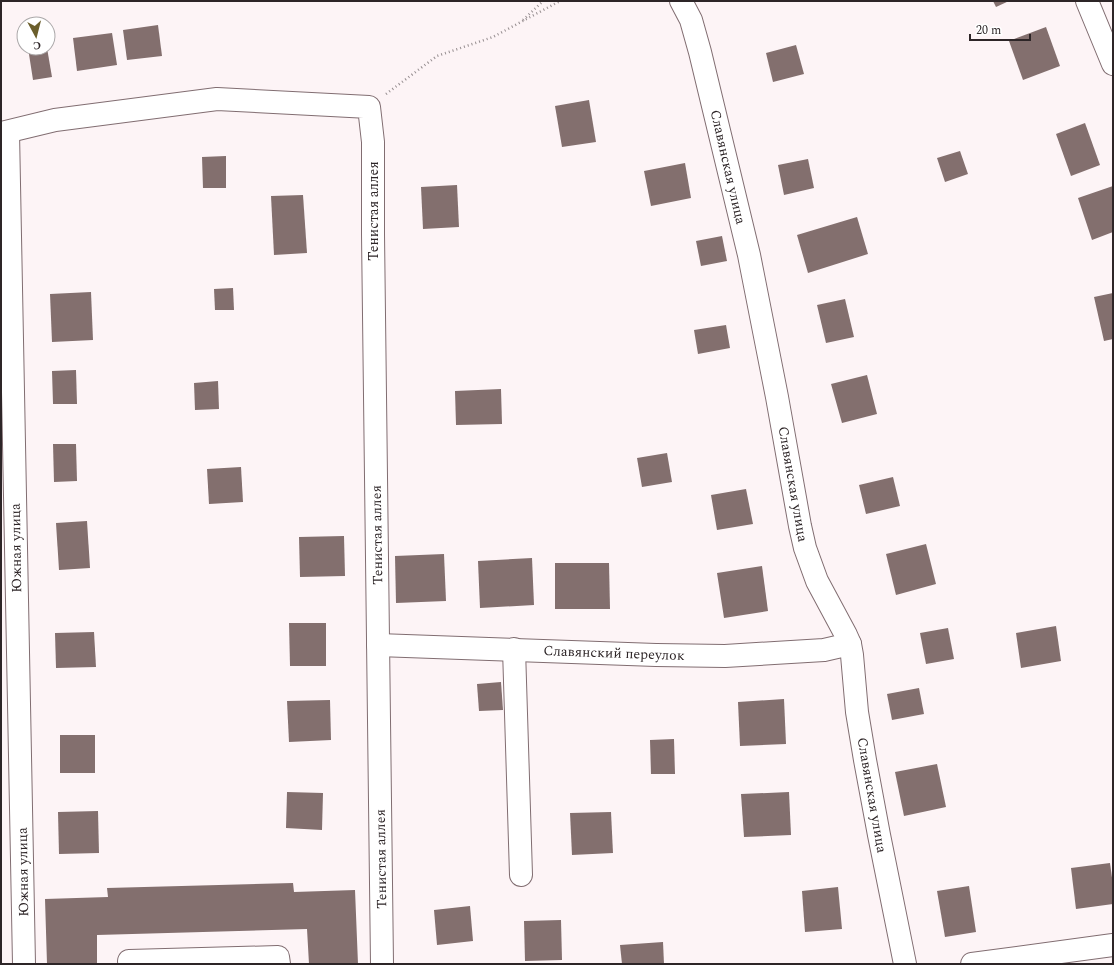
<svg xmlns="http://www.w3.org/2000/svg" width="1114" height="965" font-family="Spectral,serif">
<rect width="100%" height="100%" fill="#fdf4f6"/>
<g fill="#836f6e">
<polygon points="993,1 1009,1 996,7"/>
<polygon points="158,25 162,56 127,60 123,30"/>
<polygon points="1046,27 1060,66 1023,80 1009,41"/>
<polygon points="112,33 117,65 77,71 73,38"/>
<polygon points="796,45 804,74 773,82 766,53"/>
<polygon points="28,48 47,48 52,77 33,80"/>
<polygon points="589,100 596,142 562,147 555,106"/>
<polygon points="1085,123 1100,165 1071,176 1056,134"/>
<polygon points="960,151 968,174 945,182 937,158"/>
<polygon points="226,156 226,188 203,188 202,157"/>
<polygon points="808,159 814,188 784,195 778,165"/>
<polygon points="685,163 691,198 651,206 644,171"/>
<polygon points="457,185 459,227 423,229 421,187"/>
<polygon points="1113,186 1113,232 1092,240 1078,198"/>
<polygon points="303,195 307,253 274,255 271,196"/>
<polygon points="857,217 868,254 808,273 797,235"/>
<polygon points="722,236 727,261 701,266 696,241"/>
<polygon points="233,288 234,310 215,310 214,289"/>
<polygon points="91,292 93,340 52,342 50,294"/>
<polygon points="1113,293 1113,339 1104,341 1094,297"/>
<polygon points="845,299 854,337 826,343 817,305"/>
<polygon points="726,325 730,348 698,354 694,330"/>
<polygon points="76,370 77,404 53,404 52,371"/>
<polygon points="867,375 877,414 842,423 831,384"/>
<polygon points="218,381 219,409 195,410 194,383"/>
<polygon points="501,389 502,424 456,425 455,391"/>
<polygon points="53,444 76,444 77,481 54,482"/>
<polygon points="667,453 672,482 642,487 637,458"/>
<polygon points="241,467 243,502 209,504 207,469"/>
<polygon points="893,477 900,506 866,514 859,485"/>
<polygon points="746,489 753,524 717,530 711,495"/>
<polygon points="87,521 90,568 59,570 56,523"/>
<polygon points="344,536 345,576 300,577 299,537"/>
<polygon points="926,544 936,584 896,595 886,554"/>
<polygon points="444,554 446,601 396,603 395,556"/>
<polygon points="532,558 534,605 480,608 478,561"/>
<polygon points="555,563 609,563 610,609 555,609"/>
<polygon points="762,566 768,611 724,618 717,573"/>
<polygon points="289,623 326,623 326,666 290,666"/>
<polygon points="1056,626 1061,661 1021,668 1016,633"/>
<polygon points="948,628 954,659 926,664 920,633"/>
<polygon points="94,632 96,667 56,668 55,633"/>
<polygon points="501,682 503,710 479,711 477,684"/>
<polygon points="919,688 924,714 892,720 887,694"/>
<polygon points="784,699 786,744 740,746 738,702"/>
<polygon points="330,700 331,740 289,742 287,701"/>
<rect x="60" y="735" width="35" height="38"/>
<polygon points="674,739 675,774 651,774 650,740"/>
<polygon points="937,764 946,807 904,816 895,772"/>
<polygon points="287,792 323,793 322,830 286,828"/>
<polygon points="789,792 791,835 744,837 741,794"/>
<polygon points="98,811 99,853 59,854 58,812"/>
<polygon points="611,812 613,853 572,855 570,813"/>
<polygon points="1110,863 1113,885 1113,904 1076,909 1071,868"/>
<polygon points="293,883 294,892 355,890 358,964 309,964 307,929 97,935 97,964 47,964 45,899 108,897 107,888"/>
<polygon points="969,886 976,932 945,937 937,891"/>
<polygon points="838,887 842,929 805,932 802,891"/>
<polygon points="470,906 473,941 437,945 434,910"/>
<polygon points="561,920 562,960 525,961 524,921"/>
<polygon points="663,942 664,964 622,964 620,945"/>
</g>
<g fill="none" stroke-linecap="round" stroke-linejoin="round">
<defs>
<g id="minor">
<polyline points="681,1 691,20 700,52 749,255 777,397 800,526 805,548 817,581 846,635 850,644 852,655 857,712 865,760 879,835 905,964"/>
<polyline points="1087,1 1113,64"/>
<polyline points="8,132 24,964"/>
<polyline points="1,133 55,120 217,99 369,107 373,142 373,234 382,964"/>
<polyline points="378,645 656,655 725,656 824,650 850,644"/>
<polyline points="514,649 521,875"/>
<polyline points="130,964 129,961 278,957 279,964"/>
<polyline points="972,964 1113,945"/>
</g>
</defs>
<use href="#minor" stroke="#816d71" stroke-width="24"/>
<g stroke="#968e90" stroke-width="2.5" stroke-dasharray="1 3" stroke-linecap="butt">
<polyline points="523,20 543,1"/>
<polyline points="386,94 437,56 493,37 560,1"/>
</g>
<use href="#minor" stroke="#fff" stroke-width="22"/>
</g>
<g text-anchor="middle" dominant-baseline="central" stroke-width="3.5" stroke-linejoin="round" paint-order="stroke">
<g font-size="14" fill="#2d2527" stroke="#fff">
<text transform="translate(728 167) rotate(77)">Славянская улица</text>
<text transform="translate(373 211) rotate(-90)">Тенистая аллея</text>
<text transform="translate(793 484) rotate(80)">Славянская улица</text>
<text transform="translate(377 535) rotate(-91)">Тенистая аллея</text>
<text transform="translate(16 548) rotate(-91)">Южная улица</text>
<text transform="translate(614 653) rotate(2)">Славянский переулок</text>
<text transform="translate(872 795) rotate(80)">Славянская улица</text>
<text transform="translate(381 859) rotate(-91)">Тенистая аллея</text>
<text transform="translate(23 872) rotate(-91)">Южная улица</text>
</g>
</g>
<rect width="1114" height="965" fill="none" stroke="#2d2527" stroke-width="4"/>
<g transform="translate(36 36) rotate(173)"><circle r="19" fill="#ffffff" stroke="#aba8a9"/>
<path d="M0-3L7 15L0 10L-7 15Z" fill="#6b5e2b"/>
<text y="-6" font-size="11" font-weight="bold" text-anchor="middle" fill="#2d2527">С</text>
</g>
<path d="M970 34v6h60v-6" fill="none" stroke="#2d2527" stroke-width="2"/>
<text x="976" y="34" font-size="12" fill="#2d2527" stroke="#ffffff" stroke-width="3" paint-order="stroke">20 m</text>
</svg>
